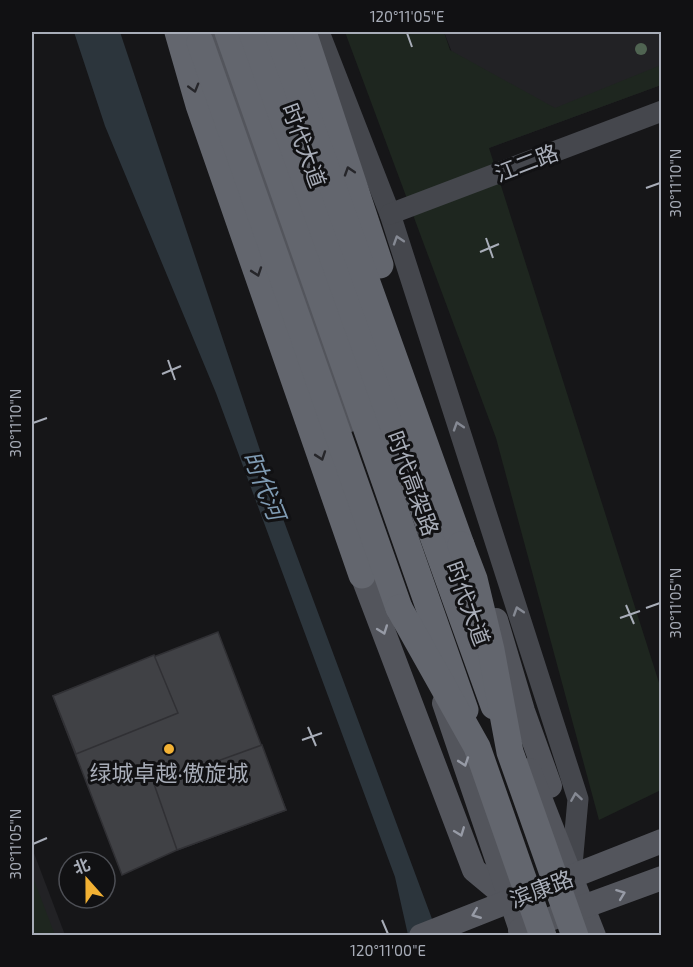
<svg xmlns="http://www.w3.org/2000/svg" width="693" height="967" font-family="'Exo 2','Noto Sans SC',sans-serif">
<rect width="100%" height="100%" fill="#161618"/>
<g fill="#222225">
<polygon points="444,32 661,32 661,85 489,148"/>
<polygon points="32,848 65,935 32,935"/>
</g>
<g fill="#1e261f">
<polygon points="345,32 444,32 450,50 555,108 661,65 661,85 489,148 661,689 661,790 599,820 496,438"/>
<polygon points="32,875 55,935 32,935"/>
</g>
<polygon fill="#2c353c" points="74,32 120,32 282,516 438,935 408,935 395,877 216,393 105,126"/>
<g fill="#404145" stroke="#303034" stroke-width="1.5">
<polygon points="218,632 286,810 177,850 122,875 53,696"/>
<polygon points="154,655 178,713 76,754 53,696"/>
<polygon points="262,745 286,810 177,850 154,784"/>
</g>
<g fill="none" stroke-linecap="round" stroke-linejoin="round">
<g stroke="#45474d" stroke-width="21">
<polyline points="319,32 390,214 578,799 571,876"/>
<polyline points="390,214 662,111"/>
</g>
<g stroke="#53555c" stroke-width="24">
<polyline points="213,32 347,421"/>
<polyline points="362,575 474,870 510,900"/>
<polyline points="496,620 523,711 550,786"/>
<polyline points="444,703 523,936"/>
<polyline points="529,770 594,936"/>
<polyline points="520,930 662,878"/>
<polyline points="421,936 662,841"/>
</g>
<g stroke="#63666e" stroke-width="27">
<polyline points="178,32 199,105 362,575"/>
<polyline points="228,32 465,710"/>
<polyline points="252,32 494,706"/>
<polyline points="303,32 380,265"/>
<polyline points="278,34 461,545"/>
<polyline points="200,42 399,608"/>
</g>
<g stroke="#63666e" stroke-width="27">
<polyline points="461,545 474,579 491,650 510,752 575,936"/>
<polyline points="399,608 477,747 543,936"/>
</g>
</g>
<circle fill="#506452" cx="641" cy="49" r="6"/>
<defs><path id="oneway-chevron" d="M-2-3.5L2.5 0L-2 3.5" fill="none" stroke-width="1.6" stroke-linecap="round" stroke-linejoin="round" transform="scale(1.5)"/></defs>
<g stroke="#26262a">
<use href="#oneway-chevron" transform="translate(194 88) rotate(74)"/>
<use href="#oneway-chevron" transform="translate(349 171) rotate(-108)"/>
<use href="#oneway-chevron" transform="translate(257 272) rotate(71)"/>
<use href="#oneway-chevron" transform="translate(321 456) rotate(71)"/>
</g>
<g stroke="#858993">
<use href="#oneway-chevron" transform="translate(398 240) rotate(-108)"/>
<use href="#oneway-chevron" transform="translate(458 426) rotate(-108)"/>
<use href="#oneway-chevron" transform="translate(518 611) rotate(-108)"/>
<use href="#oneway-chevron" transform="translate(576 797) rotate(-99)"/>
</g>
<g stroke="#979ba6">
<use href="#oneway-chevron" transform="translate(383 630) rotate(70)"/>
<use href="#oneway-chevron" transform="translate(464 762) rotate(71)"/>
<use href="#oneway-chevron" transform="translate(460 832) rotate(69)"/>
<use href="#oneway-chevron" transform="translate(621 894) rotate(-21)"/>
<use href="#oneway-chevron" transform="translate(476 914) rotate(158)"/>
</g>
<path fill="none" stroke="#a8adb8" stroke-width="2" d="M407,33L412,47M646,188L660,183M486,238L493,258M480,252L499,244M168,360L175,380M162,374L181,366M33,423L47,418M626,605L634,624M646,608L660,603M620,618L640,611M308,727L316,746M302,740L322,733M33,844L47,838M382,920L388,934"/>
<circle fill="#f2b134" stroke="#111113" stroke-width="2" cx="169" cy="749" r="6"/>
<g text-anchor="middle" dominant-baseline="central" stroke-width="6" stroke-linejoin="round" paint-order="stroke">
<g font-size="22" fill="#a8adb8" stroke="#111113">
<text transform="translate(305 145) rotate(70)">时代大道</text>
<text transform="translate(526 162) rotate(-21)">江二路</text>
<text transform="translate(414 483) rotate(70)">时代高架路</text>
<text transform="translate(469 603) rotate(70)">时代大道</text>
<text transform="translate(541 888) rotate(-21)">滨康路</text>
</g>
<g font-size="22" fill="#a8adb8" stroke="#111113">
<text x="169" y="772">绿城卓越·傲旋城</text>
</g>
<g font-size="24" font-style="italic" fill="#7f9bb3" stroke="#111113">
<text transform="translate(265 485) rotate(68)">时代河</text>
</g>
</g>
<rect width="693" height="967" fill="none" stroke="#111113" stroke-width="66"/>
<g transform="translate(87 880) rotate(339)"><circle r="28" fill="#111113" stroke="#4d4f55" stroke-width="1.5"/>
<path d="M0-4.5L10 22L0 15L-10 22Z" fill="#f2b134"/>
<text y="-9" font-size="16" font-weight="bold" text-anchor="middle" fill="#a8adb8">北</text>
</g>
<rect x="33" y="33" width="627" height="901" fill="none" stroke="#a8adb8" stroke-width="2"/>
<g font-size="15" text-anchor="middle" fill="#a8adb8">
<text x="407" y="22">120°11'05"E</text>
<text transform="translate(676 183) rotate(-90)" y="5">30°11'10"N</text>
<text transform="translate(16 423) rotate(-90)" y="5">30°11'10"N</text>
<text transform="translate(676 603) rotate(-90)" y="5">30°11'05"N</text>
<text transform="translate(16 844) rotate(-90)" y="5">30°11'05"N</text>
<text x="388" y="956">120°11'00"E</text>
</g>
</svg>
